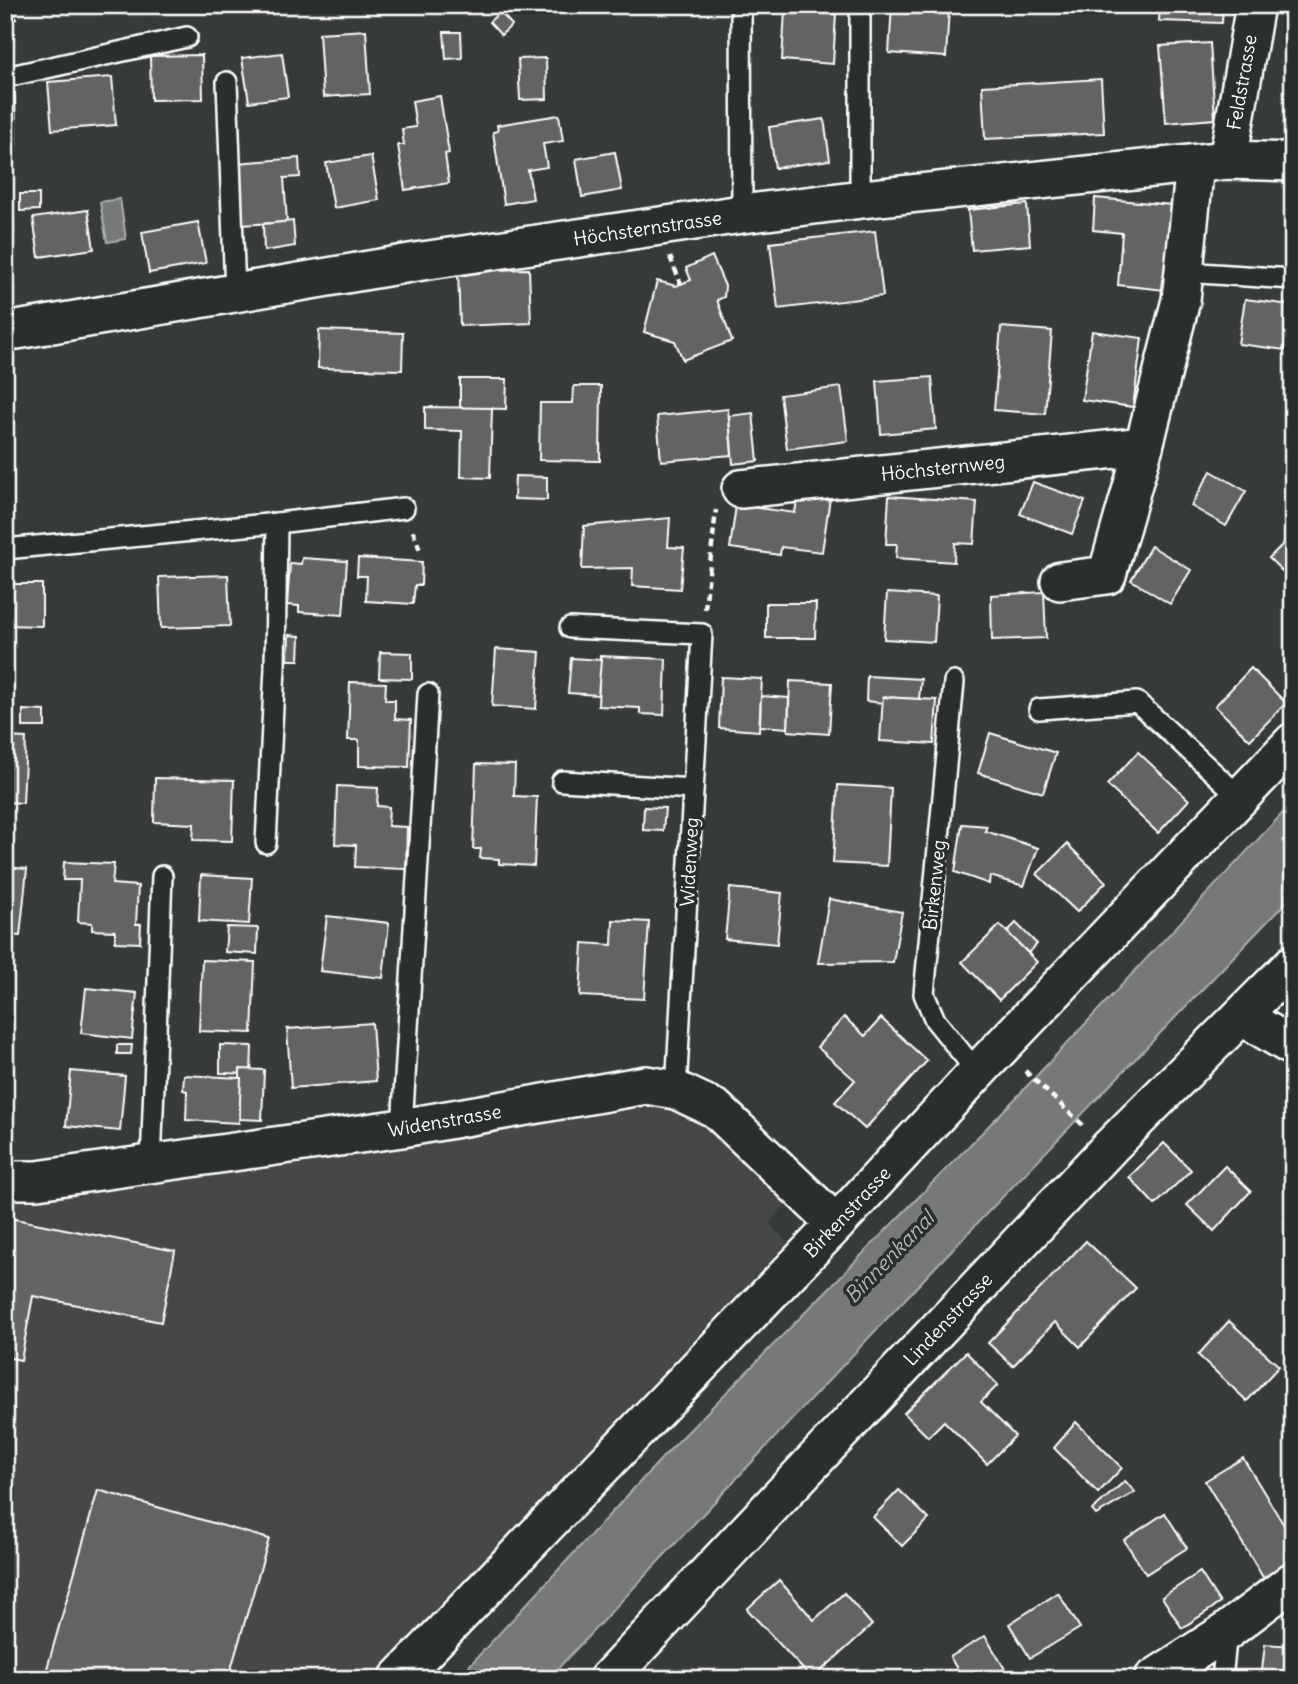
<svg xmlns="http://www.w3.org/2000/svg" width="1298" height="1684" font-family="Delius,sans-serif">
<rect width="100%" height="100%" fill="#373a3b"/>
<filter id="ink" filterUnits="userSpaceOnUse"><feTurbulence type="fractalNoise" baseFrequency=".0143" numOctaves="2"/><feDisplacementMap in="SourceGraphic" scale="14" xChannelSelector="R" yChannelSelector="G"/><feConvolveMatrix kernelMatrix="1 2 1 2 8 2 1 2 1" color-interpolation-filters="sRGB"/></filter>
<g filter="url(#ink)">
<polygon fill="#444748" points="675,1102 707,1116 790,1200 769,1223 787,1243 369,1679 5,1679 5,1190 644,1104"/>
<g fill="#767879" stroke="#adaeaf" stroke-width="2">
<polygon points="120,199 126,239 107,242 100,202"/>
<polygon points="1293,802 1293,895 941,1261 548,1679 457,1679 663,1457 1014,1100"/>
</g>
<g fill="#636465" stroke="#fff" stroke-width="2">
<polygon points="5,5 14,5 16,19 5,20"/>
<polygon points="892,5 949,9 946,57 889,53"/>
<polygon points="1160,5 1223,5 1222,23 1159,21"/>
<polygon points="785,11 836,14 833,64 782,60"/>
<polygon points="500,12 512,25 501,35 489,22"/>
<polygon points="366,30 370,94 323,97 319,33"/>
<polygon points="444,32 461,32 462,58 446,59"/>
<polygon points="1210,43 1215,119 1166,123 1160,46"/>
<polygon points="282,53 288,97 249,102 242,58"/>
<polygon points="202,55 203,99 151,100 150,56"/>
<polygon points="546,58 547,99 520,100 518,59"/>
<polygon points="112,77 116,125 52,130 48,82"/>
<polygon points="1101,79 1104,133 985,139 982,86"/>
<polygon points="5,93 15,93 16,144 5,144"/>
<polygon points="440,96 449,153 445,154 449,183 405,190 398,145 404,145 402,129 416,127 412,101"/>
<polygon points="559,115 563,141 543,144 547,167 528,170 533,199 504,204 493,132 498,131 497,125"/>
<polygon points="824,119 830,160 775,168 769,127"/>
<polygon points="615,152 622,190 582,197 576,159"/>
<polygon points="371,156 379,200 334,208 326,163"/>
<polygon points="299,158 300,177 284,178 287,222 241,225 237,163"/>
<polygon points="20,194 39,194 39,210 20,211"/>
<polygon points="1095,198 1172,205 1165,290 1118,285 1122,233 1093,230"/>
<polygon points="12,203 14,232 5,233 5,204"/>
<polygon points="1027,204 1030,245 972,250 968,210"/>
<polygon points="88,210 94,249 39,257 33,218"/>
<polygon points="293,221 295,246 264,251 263,224"/>
<polygon points="198,222 206,263 149,273 142,232"/>
<polygon points="875,231 883,296 778,309 770,243"/>
<polygon points="712,256 725,286 724,297 717,300 732,341 683,360 675,341 644,332 657,281 676,286 691,280 686,268"/>
<polygon points="529,269 531,323 460,326 458,271"/>
<polygon points="1245,299 1291,305 1285,350 1238,344"/>
<polygon points="1001,327 1052,331 1045,414 994,410"/>
<polygon points="319,330 403,333 402,370 318,368"/>
<polygon points="1092,331 1142,338 1133,407 1082,400"/>
<polygon points="932,377 936,429 881,434 877,381"/>
<polygon points="460,379 507,379 506,409 460,408"/>
<polygon points="574,386 601,386 600,461 539,460 540,403 573,403"/>
<polygon points="841,387 848,441 787,449 780,395"/>
<polygon points="425,407 492,408 490,478 461,477 462,431 425,430"/>
<polygon points="728,409 732,455 661,461 657,416"/>
<polygon points="753,413 758,461 733,464 729,416"/>
<polygon points="1211,471 1246,491 1226,526 1191,506"/>
<polygon points="515,476 547,477 547,500 514,499"/>
<polygon points="1033,482 1085,501 1072,534 1020,514"/>
<polygon points="798,494 830,498 822,552 781,547 780,555 730,548 736,505 795,513"/>
<polygon points="889,496 977,502 974,544 955,543 954,562 896,558 897,544 886,544"/>
<polygon points="670,518 668,547 684,548 680,589 632,586 633,568 582,569 584,526"/>
<polygon points="1293,534 1293,582 1269,558"/>
<polygon points="1151,546 1191,570 1170,604 1131,580"/>
<polygon points="302,558 347,561 343,615 299,612 299,606 287,605 290,563 301,564"/>
<polygon points="358,558 422,562 421,585 415,585 413,604 366,601 367,576 357,576"/>
<polygon points="228,575 230,626 161,628 159,577"/>
<polygon points="5,584 42,584 42,626 5,625"/>
<polygon points="1044,592 1046,638 992,640 991,595"/>
<polygon points="887,593 937,596 934,642 884,639"/>
<polygon points="766,603 816,603 815,638 766,638"/>
<polygon points="289,635 300,636 299,660 288,660"/>
<polygon points="496,649 540,652 536,709 492,706"/>
<polygon points="380,652 412,653 412,679 379,678"/>
<polygon points="600,656 666,659 664,715 640,714 640,708 598,706"/>
<polygon points="571,658 601,660 598,695 568,693"/>
<polygon points="1251,668 1286,703 1250,740 1215,706"/>
<polygon points="867,676 921,679 919,699 883,697 883,703 866,701"/>
<polygon points="721,677 762,679 759,731 719,728"/>
<polygon points="790,681 832,683 829,734 788,731"/>
<polygon points="350,682 386,683 385,700 395,700 395,719 411,720 409,767 359,766 359,740 348,740"/>
<polygon points="761,696 789,698 788,728 760,726"/>
<polygon points="883,697 937,700 934,744 880,741"/>
<polygon points="23,710 45,711 45,727 23,727"/>
<polygon points="990,733 1056,753 1043,793 978,773"/>
<polygon points="5,737 26,738 23,803 5,802"/>
<polygon points="1138,752 1189,800 1158,833 1107,785"/>
<polygon points="476,764 515,765 514,796 537,797 534,866 499,864 499,859 480,858 481,849 473,849"/>
<polygon points="155,778 234,780 232,841 193,840 194,824 154,822"/>
<polygon points="838,785 891,788 887,866 833,863"/>
<polygon points="337,786 378,788 377,806 389,807 388,826 407,827 406,869 355,867 356,845 335,844"/>
<polygon points="644,807 665,808 663,831 643,830"/>
<polygon points="962,824 987,826 985,831 1038,848 1024,886 990,876 989,884 955,872"/>
<polygon points="1067,844 1106,882 1077,912 1037,874"/>
<polygon points="64,862 114,864 112,884 138,886 136,924 141,924 140,943 115,942 115,931 92,930 92,923 78,922 80,880 63,880"/>
<polygon points="5,867 27,869 20,936 5,935"/>
<polygon points="201,875 252,878 249,924 199,921"/>
<polygon points="730,888 782,893 777,944 725,939"/>
<polygon points="829,899 902,912 893,962 818,963"/>
<polygon points="327,916 389,923 383,978 320,971"/>
<polygon points="613,920 649,922 644,999 580,996 583,943 612,945"/>
<polygon points="1016,923 1037,944 1028,953 1007,932"/>
<polygon points="1000,925 1037,962 999,1000 962,962"/>
<polygon points="227,927 258,928 257,954 225,952"/>
<polygon points="202,960 255,962 252,1033 199,1031"/>
<polygon points="86,988 137,993 132,1039 81,1033"/>
<polygon points="844,1017 865,1036 881,1018 927,1061 865,1129 835,1102 855,1080 817,1047"/>
<polygon points="372,1023 376,1081 291,1088 287,1029"/>
<polygon points="117,1045 132,1045 131,1054 117,1054"/>
<polygon points="220,1045 252,1046 251,1074 220,1073"/>
<polygon points="240,1069 264,1070 262,1120 240,1119"/>
<polygon points="71,1071 125,1076 120,1131 66,1126"/>
<polygon points="184,1075 241,1078 239,1123 186,1120 187,1091 183,1090"/>
<polygon points="1164,1143 1191,1170 1155,1205 1129,1177"/>
<polygon points="1225,1166 1251,1191 1214,1231 1187,1205"/>
<polygon points="5,1217 175,1251 161,1322 33,1296 21,1360 5,1357"/>
<polygon points="1086,1241 1136,1288 1080,1347 1055,1322 1013,1366 988,1343"/>
<polygon points="1229,1321 1279,1366 1247,1401 1198,1355"/>
<polygon points="966,1352 998,1385 981,1402 1015,1436 987,1464 944,1421 928,1437 904,1413"/>
<polygon points="1076,1422 1122,1468 1098,1493 1054,1448"/>
<polygon points="1243,1458 1293,1540 1293,1562 1264,1579 1205,1481"/>
<polygon points="1125,1481 1135,1492 1096,1515 1092,1510"/>
<polygon points="98,1490 269,1539 228,1679 44,1679"/>
<polygon points="899,1490 929,1519 902,1546 873,1517"/>
<polygon points="1165,1513 1187,1548 1146,1574 1124,1540"/>
<polygon points="1200,1572 1220,1603 1182,1628 1162,1597"/>
<polygon points="779,1580 814,1620 844,1593 872,1625 812,1679 747,1609"/>
<polygon points="1058,1593 1080,1628 1030,1658 1009,1624"/>
<polygon points="985,1636 1011,1679 963,1679 950,1657"/>
<polygon points="1293,1640 1293,1679 1261,1679 1265,1644 1292,1646"/>
</g>
<g fill="none" stroke-linecap="round" stroke-linejoin="round">
<defs>
<g id="lane">
<polyline points="741,5 742,214"/>
<polyline points="860,17 860,178 862,199"/>
<polyline points="5,75 15,75 187,37"/>
<polyline points="227,82 235,292"/>
<polyline points="1184,272 1293,279"/>
<polyline points="277,523 404,508"/>
<polyline points="5,549 277,523 275,668 266,843"/>
<polyline points="570,628 702,634 676,1090"/>
<polyline points="954,682 924,994 935,1020 977,1072"/>
<polyline points="1039,709 1137,702 1240,797"/>
<polyline points="562,781 693,789"/>
<polyline points="402,1128 428,694"/>
<polyline points="151,1164 162,876"/>
<polyline points="1222,1679 1227,1631"/>
</g>
<g id="street">
<path id="s1" d="M1228,160L1255,5"/>
<path id="s2" d="M5,332L422,261L742,214L862,199L1228,160L1293,162"/>
<path id="s3" d="M741,489L1144,446"/>
<polyline points="1060,581 1107,575 1144,446 1181,300 1195,164"/>
<polyline points="1242,1016 1293,1047"/>
<path id="s4" d="M5,1180H37L402,1128L646,1085L676,1090L716,1109L836,1224"/>
<path id="s5" d="M398,1679L836,1224L983,1066L1293,742"/>
<path id="s6" d="M608,1679L1111,1146L1293,964"/>
<polyline points="1153,1679 1227,1631 1293,1581"/>
</g>
</defs>
<use href="#lane" stroke="#fff" stroke-width="24"/>
<use href="#street" stroke="#fff" stroke-width="42"/>
<g stroke="#fff" stroke-width="4.5" stroke-dasharray="7 5" stroke-linecap="butt">
<polyline points="670,257 681,284"/>
<polyline points="413,531 420,550"/>
<polyline points="705,609 716,510"/>
<polyline points="1025,1071 1085,1127"/>
</g>
<use href="#lane" stroke="#2a2d2e" stroke-width="19"/>
<use href="#street" stroke="#2a2d2e" stroke-width="37"/>
</g>
</g>
<g text-anchor="middle" dominant-baseline="central" stroke-width="7" stroke-linejoin="round" paint-order="stroke">
<g font-size="19" fill="#fff" stroke="#2a2d2e">
<text stroke="none"><textPath href="#s1" startOffset="79">Feldstrasse</textPath></text>
<text stroke="none"><textPath href="#s2" startOffset="651">Höchsternstrasse</textPath></text>
<text stroke="none"><textPath href="#s3" startOffset="203">Höchsternweg</textPath></text>
<text transform="translate(689 862) rotate(-87)">Widenweg</text>
<text transform="translate(934 885) rotate(-84)">Birkenweg</text>
<text stroke="none"><textPath href="#s4" startOffset="444">Widenstrasse</textPath></text>
<text stroke="none"><textPath href="#s5" startOffset="648">Birkenstrasse</textPath></text>
<text stroke="none"><textPath href="#s6" startOffset="495">Lindenstrasse</textPath></text>
</g>
<g font-size="21" font-style="italic" fill="#b4b5b5" stroke="#2a2d2e">
<text transform="translate(889 1257) rotate(-46)">Binnenkanal</text>
</g>
</g>
<rect width="1298" height="1684" fill="none" stroke="#2a2d2e" stroke-width="28"/>
<rect x="14" y="14" width="1270" height="1656" fill="none" stroke="#fff" stroke-width="2.5" filter="url(#ink)"/>
</svg>
